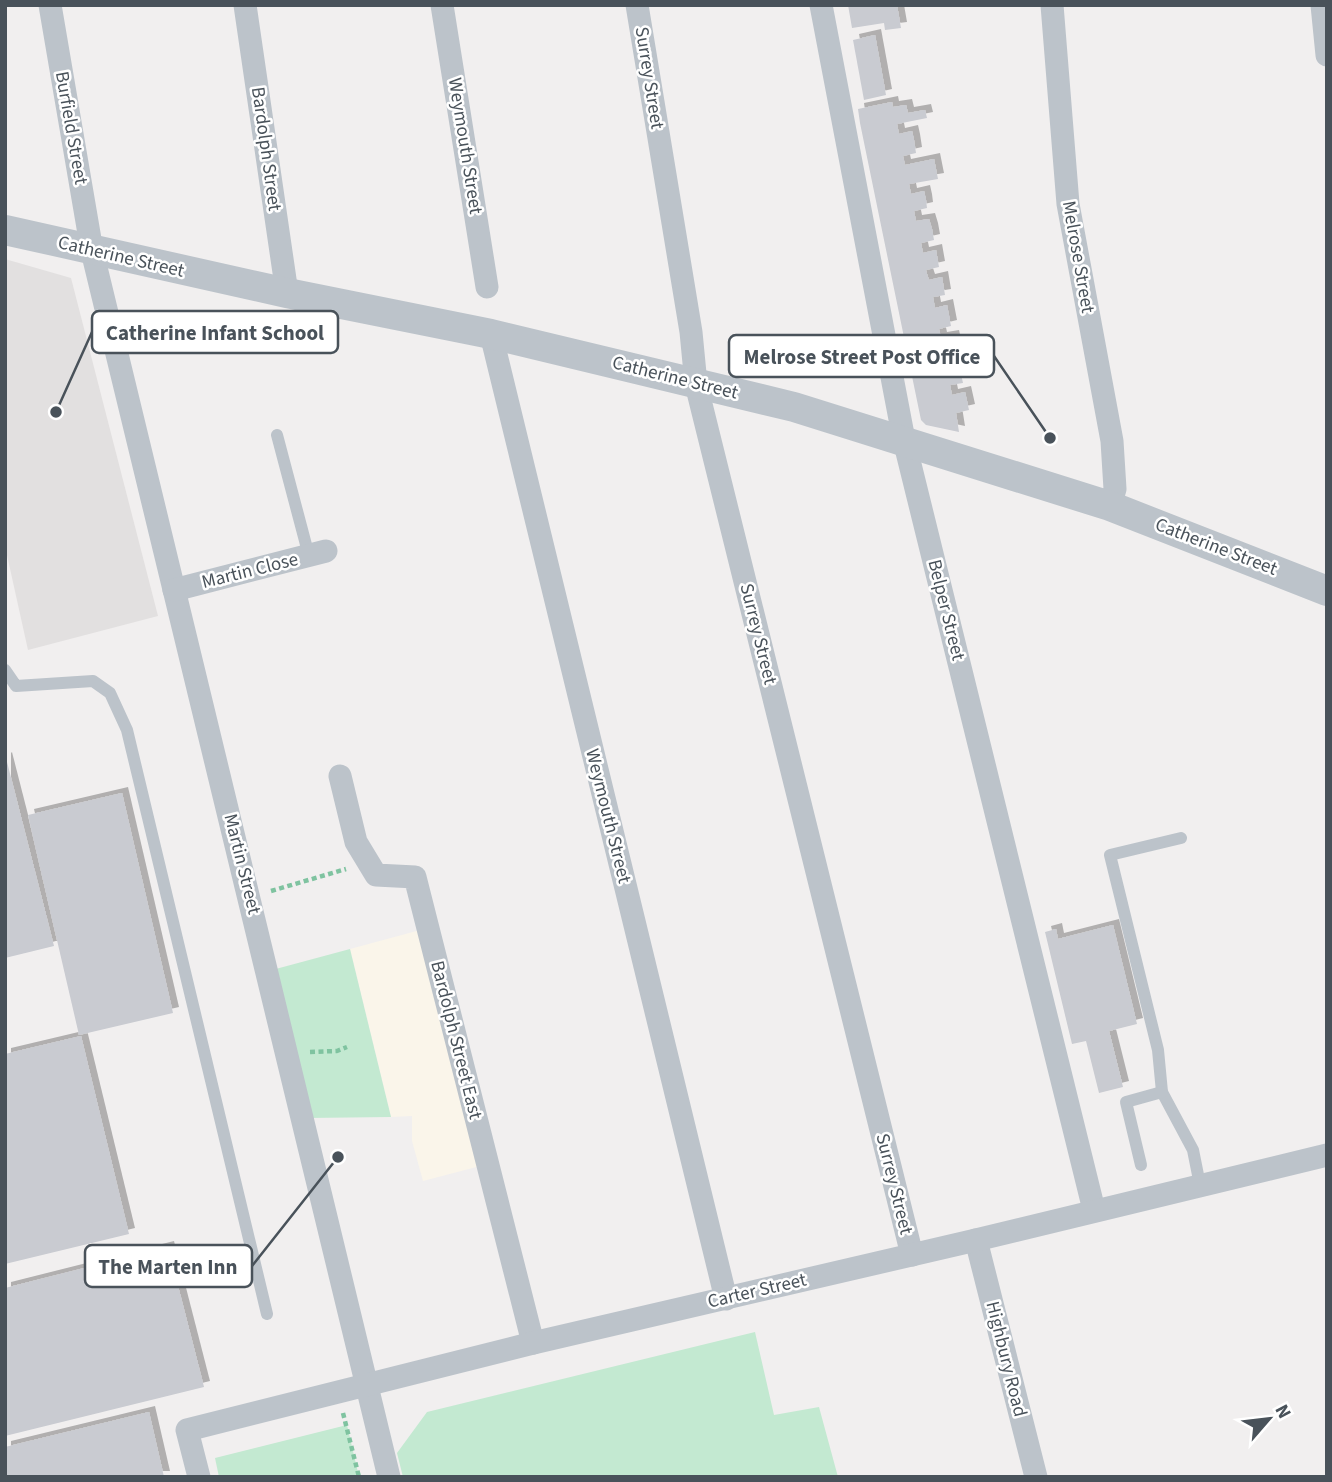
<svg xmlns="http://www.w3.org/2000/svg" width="1332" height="1482" font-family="'Source Sans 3',sans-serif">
<defs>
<filter id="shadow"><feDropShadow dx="6" dy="-6" stdDeviation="0" flood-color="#0004"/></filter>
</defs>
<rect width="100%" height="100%" fill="#f1efef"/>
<polygon fill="#faf5ea" points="424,929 484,1165 423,1181 412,1141 412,1116 391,1117 350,949"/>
<polygon fill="#e2e0e0" points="5,259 71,278 158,616 28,650 5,546"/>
<g fill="#c3e9d1">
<polygon points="350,949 391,1117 307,1118 272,970"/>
<polygon points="755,1332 774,1415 819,1407 838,1477 403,1477 397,1453 427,1412"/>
<polygon points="347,1425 359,1477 219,1477 215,1458"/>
</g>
<g fill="#c9cbd1" filter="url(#shadow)">
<polygon points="848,5 897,5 901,28 885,30 884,23 852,28"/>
<polygon points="875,35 886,95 864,100 853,40"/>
<polygon points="892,102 893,107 906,105 908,113 925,110 927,118 897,124 899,134 912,131 914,140 916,153 903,156 905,165 934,159 938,179 909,184 911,194 924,191 926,200 927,208 914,211 916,221 929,219 932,229 934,240 921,243 923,253 936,250 939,267 926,270 927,274 929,280 942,277 945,295 933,297 935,308 947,305 951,326 939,329 941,338 953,336 957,354 944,357 946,367 959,365 963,383 950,385 952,395 965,392 969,410 956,413 959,432 926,425 921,420 860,123 858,109"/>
<polygon points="6,758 54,946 5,958 5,759"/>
<polygon points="122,793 173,1013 79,1035 28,815"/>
<polygon points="1113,925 1137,1024 1109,1031 1123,1087 1099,1093 1086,1041 1072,1044 1045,932 1056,929 1058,939"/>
<polygon points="81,1036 129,1234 5,1264 5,1054"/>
<polygon points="168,1247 204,1387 5,1436 5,1288"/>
<polygon points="149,1412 164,1477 5,1477 5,1447"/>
</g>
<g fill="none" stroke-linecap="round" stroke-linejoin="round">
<g stroke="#7fc3a0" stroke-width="4.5" stroke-dasharray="5 3.5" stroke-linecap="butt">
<polyline points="271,891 346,869"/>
<polyline points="310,1052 337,1051 347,1047"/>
<polyline points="343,1413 359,1477"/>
</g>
<g stroke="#bcc3ca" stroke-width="12">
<polyline points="277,435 309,556"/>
<polyline points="5,670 16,686 93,681 110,693 127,730 267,1314"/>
<polyline points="1181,838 1110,855 1158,1050 1162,1092 1193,1150 1200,1185"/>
<polyline points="1141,1165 1126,1102 1162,1092"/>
</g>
<g stroke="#bcc3ca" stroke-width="23">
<polyline points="50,5 92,251 389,1477"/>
<polyline points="245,5 287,293"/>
<polyline points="442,5 487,287"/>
<polyline points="637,5 691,332 696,384 912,1255"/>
<polyline points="821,5 904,440 1094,1210"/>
<polyline points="1052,5 1068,204 1112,441 1115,489 1110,506"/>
<polyline points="1322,5 1327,55"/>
<polyline points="491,334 726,1299"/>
<polyline points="174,590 326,551"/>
<polyline points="340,776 356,842 376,875 415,877 533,1343"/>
<polyline points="976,1240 1036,1477"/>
<polyline points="199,1477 187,1430 533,1343 976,1240 1327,1155"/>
</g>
<polyline stroke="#bcc3ca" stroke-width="30" points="5,230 287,293 491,334 794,407 1110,506 1327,591"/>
</g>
<g text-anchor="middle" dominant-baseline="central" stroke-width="5" stroke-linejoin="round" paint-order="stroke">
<g font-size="19" fill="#49525a" stroke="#fff">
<text transform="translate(649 78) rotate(81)">Surrey Street</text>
<text transform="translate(71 128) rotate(80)">Burfield Street</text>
<text transform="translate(465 146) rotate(81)">Weymouth Street</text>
<text transform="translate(266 149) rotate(82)">Bardolph Street</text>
<text transform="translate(121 257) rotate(13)">Catherine Street</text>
<text transform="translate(1078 257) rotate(80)">Melrose Street</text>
<text transform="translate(675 378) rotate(14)">Catherine Street</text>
<text transform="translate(1216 547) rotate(21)">Catherine Street</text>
<text transform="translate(250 571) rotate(-14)">Martin Close</text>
<text transform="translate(946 610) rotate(76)">Belper Street</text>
<text transform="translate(758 634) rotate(76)">Surrey Street</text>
<text transform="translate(608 816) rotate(76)">Weymouth Street</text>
<text transform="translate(242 864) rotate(76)">Martin Street</text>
<text transform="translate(456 1040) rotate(76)">Bardolph Street East</text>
<text transform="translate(894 1184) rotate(76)">Surrey Street</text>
<text transform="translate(757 1291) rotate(-13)">Carter Street</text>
<text transform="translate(1006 1359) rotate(76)">Highbury Road</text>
</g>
</g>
<path fill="none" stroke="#49525a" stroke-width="2.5" d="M56 412L92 332M1050 438L994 356M338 1157L252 1266"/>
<g fill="#49525a" stroke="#fff" stroke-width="2.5">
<circle cx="56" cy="412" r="7"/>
<circle cx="1050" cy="438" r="7"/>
<circle cx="338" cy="1157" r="7"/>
</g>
<g fill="#fff" stroke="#49525a" stroke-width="2.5">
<rect x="92" y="311" width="246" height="42" rx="7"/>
<rect x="729" y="335" width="265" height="42" rx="7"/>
<rect x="85" y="1245" width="167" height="42" rx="7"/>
</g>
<g font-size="21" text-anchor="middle" font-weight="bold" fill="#49525a">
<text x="215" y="340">Catherine Infant School</text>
<text x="862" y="364">Melrose Street Post Office</text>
<text x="168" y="1274">The Marten Inn</text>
</g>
<rect width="1332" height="1482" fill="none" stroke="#49525a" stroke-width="14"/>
<g transform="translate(1269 1419) rotate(62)" stroke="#ffffff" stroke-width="5" paint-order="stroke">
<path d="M0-5L12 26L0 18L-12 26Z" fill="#49525a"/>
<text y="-10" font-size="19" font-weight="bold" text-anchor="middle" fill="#49525a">N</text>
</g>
</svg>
